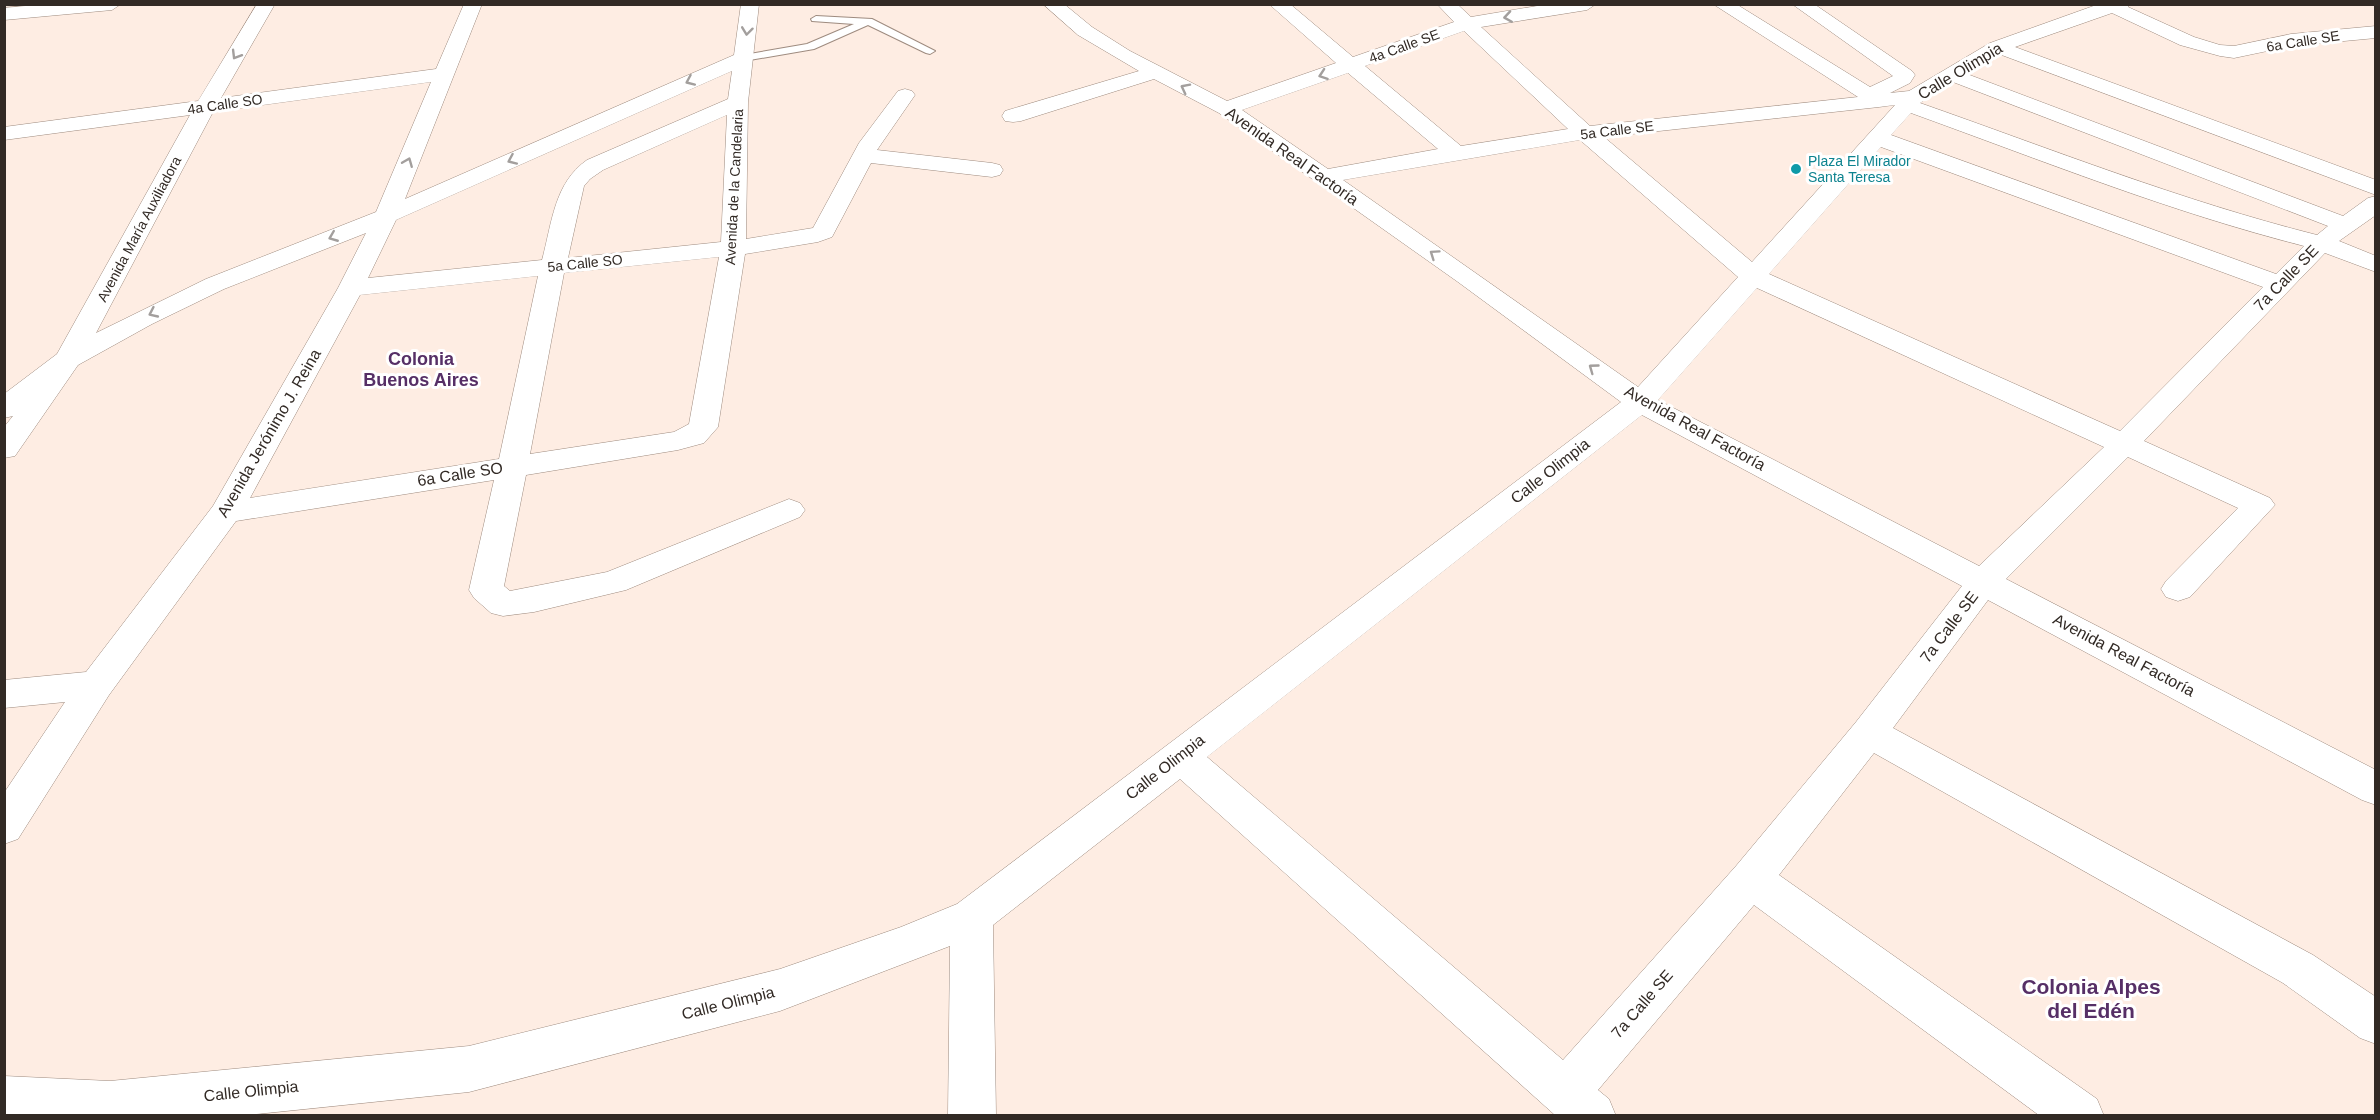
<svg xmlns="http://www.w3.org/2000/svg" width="2380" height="1120" font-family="Helvetica,sans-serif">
<rect width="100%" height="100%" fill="#feede3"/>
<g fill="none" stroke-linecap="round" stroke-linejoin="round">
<defs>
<polygon id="service" points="816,16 872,19 935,51 930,54 926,53 868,25 814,49 744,61 739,58 744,55 807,44 854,24 812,21 811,19"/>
<g id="minor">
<polygon points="47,4 121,4 112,10 4,20 4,8"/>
<path d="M257,4H275L221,98L436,69L464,4H482L405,199L734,55L741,4H759L748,102L746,239L813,228L859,143L898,91L905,89L912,91L915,95L877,150L992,163L1000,165L1003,170L1000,175L992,177L871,163L832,237L818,242L745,254L718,427L704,443L678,450L526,475L504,586L510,591L607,572L789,499L800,503L805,510L800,517L626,590L534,612L503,616L491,613L474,598L469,590L494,480L236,521L109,695L18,839L4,844V793L65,702L4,708V680L86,672L213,506L338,288L366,233L224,289L152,324L78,365L15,456L4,458V427L13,416L4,418V394L57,354L190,115L4,140V127L198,101ZM732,71L728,99L587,160C554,183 552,223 542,260L368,278L396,220ZM431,82L376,212L206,279L96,333L213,112ZM727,115L721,242L568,258L584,186L590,179L603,170ZM719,257L689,424L674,432L530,454L564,273ZM538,276L499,459L250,498L360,295Z"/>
<path d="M1043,4H1064L1092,27L1130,51L1227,101L1336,63L1269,4H1290L1353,57L1454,22L1437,4H1457L1471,17L1549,4H1596L1587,10L1481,27L1590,126L1858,97L1713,4H1736L1870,87L1893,76L1792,4H1814L1912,71L1915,75L1910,83L1890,93L1909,91L1990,43L2099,4H2130L2128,7L2194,37L2220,45L2234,46L2291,34L2376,26V38L2291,46L2234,58L2220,56L2180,45L2112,13L2015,47L2376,180V195L1999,54L1967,74L2343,216L2368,198L2376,196V215L2339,241L2376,256V272L2325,253L2144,441L2270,498L2275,505L2190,597L2178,601L2166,597L2161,589L2166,581L2238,508L2128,457L2006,579L2376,770V805L2362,800L1988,600L1893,728L2313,955L2376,997V1044L2360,1038L2283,983L1874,753L1779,875L2097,1099L2104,1116H2040L1754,905L1598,1090L1609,1099L1616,1116H1556L1180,779L993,925L996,1116H948L950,946L780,1011L469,1092L238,1116H4V1076L110,1081L469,1046L780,969L901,927L957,904L1621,402L1458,282L1219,113L1154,79L1021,121L1013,122L1005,121L1002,116L1005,111L1139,71L1078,35ZM1464,31L1568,129L1461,146L1365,66ZM1348,73L1438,149L1328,169L1242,110ZM1953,82L2328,226L2317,235C2182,201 2051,149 1920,103ZM1895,105L1752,262L1604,137L1879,107ZM1911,113C2041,160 2170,212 2304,246L2276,274L1891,135ZM1580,140L1738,277L1638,387L1343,180ZM1881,147L2263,287L2120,431L1769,274ZM1757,288L2104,447L1979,566L1658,400ZM1642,415L1962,586L1856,722L1736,866L1563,1060L1207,757Z"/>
</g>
</defs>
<use href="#service" stroke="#9e8b7f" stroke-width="2"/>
<use href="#minor" stroke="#9e8b7f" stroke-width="1"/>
<use href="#service" fill="#fff" fill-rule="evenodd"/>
<use href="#minor" fill="#fff" fill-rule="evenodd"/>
</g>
<defs><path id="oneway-chevron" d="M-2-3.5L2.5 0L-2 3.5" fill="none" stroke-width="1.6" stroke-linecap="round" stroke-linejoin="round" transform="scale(1.5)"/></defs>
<g stroke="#a39f9d">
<use href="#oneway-chevron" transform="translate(1508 17) rotate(171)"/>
<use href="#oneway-chevron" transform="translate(747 31) rotate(97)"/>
<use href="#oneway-chevron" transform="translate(236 55) rotate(121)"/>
<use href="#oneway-chevron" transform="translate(1323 75) rotate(161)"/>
<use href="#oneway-chevron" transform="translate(690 81) rotate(156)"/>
<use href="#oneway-chevron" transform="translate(1185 88) rotate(-153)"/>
<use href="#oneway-chevron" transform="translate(512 160) rotate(156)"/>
<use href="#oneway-chevron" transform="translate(408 162) rotate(-68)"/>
<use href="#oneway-chevron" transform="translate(333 237) rotate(158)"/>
<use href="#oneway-chevron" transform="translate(1434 254) rotate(-145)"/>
<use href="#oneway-chevron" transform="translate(153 313) rotate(155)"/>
<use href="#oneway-chevron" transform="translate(1593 368) rotate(-144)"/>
</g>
<circle fill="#0f9aa8" stroke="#fff" stroke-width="2" cx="1796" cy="169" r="6"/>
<g text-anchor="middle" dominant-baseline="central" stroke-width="6" stroke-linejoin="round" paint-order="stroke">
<g font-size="14" fill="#322a25" stroke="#fff">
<text transform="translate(2303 41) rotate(-9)">6a Calle SE</text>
<text transform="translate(1404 46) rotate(-20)">4a Calle SE</text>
<text transform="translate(225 104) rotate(-8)">4a Calle SO</text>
<text transform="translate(1617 130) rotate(-7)">5a Calle SE</text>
<text transform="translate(734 187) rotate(-87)">Avenida de la Candelaria</text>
<text transform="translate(139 229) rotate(-62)">Avenida María Auxiliadora</text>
<text transform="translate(585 263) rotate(-6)">5a Calle SO</text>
</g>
<g font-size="14" fill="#0d838f" stroke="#fff" text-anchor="start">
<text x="1808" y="161">Plaza El Mirador<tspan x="1808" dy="16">Santa Teresa</tspan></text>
</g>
<g font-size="16" fill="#322a25" stroke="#fff">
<text transform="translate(1960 71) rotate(-31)">Calle Olimpia</text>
<text transform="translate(1292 156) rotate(35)">Avenida Real Factoría</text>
<text transform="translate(2286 278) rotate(-46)">7a Calle SE</text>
<text transform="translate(1695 428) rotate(29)">Avenida Real Factoría</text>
<text transform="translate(269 433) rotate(-60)">Avenida Jerónimo J. Reina</text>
<text transform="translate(1550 471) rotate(-38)">Calle Olimpia</text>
<text transform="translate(460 474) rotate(-9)">6a Calle SO</text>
<text transform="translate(1949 627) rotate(-53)">7a Calle SE</text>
<text transform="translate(2124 655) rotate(28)">Avenida Real Factoría</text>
<text transform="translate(1165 767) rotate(-38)">Calle Olimpia</text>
<text transform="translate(728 1003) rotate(-14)">Calle Olimpia</text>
<text transform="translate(1642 1004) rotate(-49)">7a Calle SE</text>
<text transform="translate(251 1091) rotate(-6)">Calle Olimpia</text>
</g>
<g font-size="18" font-weight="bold" fill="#562f66" stroke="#fff">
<text x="421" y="359">Colonia<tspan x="421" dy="21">Buenos Aires</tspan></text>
</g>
<g font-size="21" font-weight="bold" fill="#562f66" stroke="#fff">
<text x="2091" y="986">Colonia Alpes<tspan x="2091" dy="24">del Edén</tspan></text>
</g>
</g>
<rect width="2380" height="1120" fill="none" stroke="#322a25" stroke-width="12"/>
</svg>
